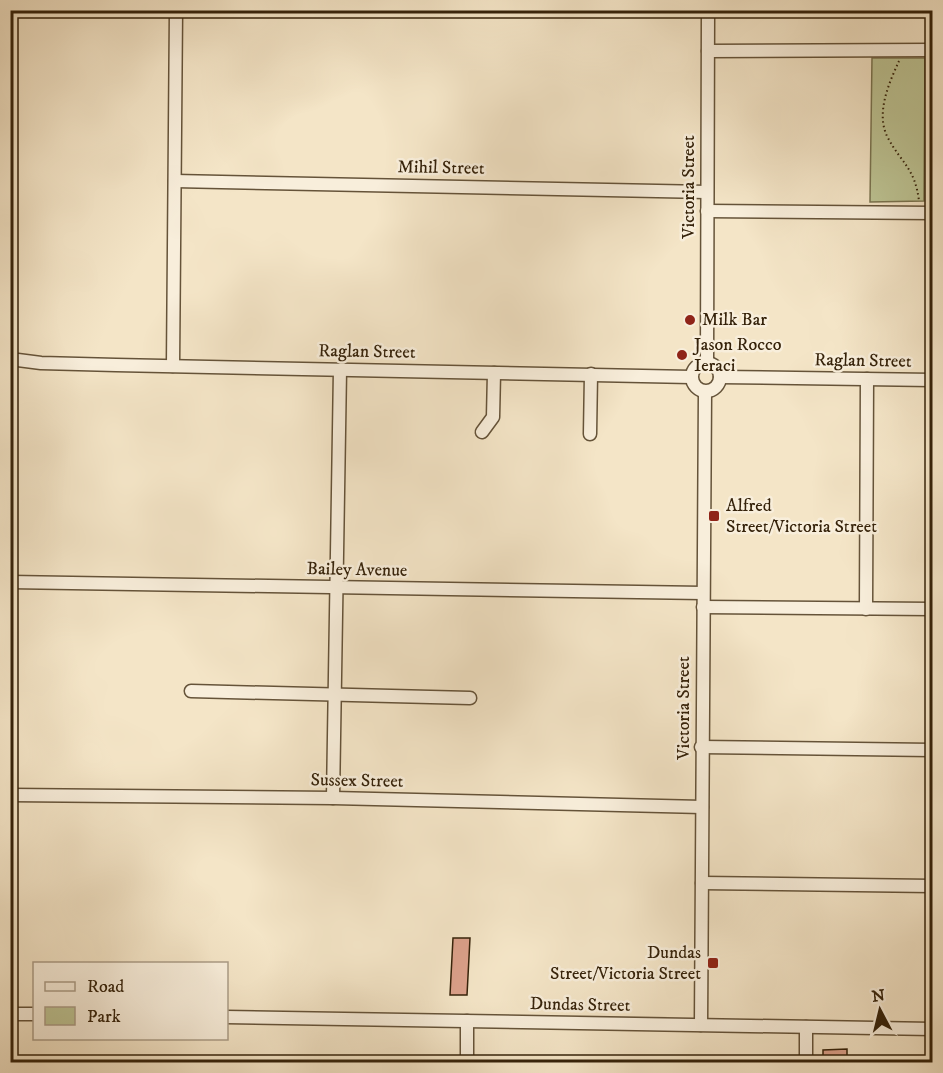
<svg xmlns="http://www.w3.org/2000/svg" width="943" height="1073" font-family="'IM FELL DW Pica',serif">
<rect width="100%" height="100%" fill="#f4e5c7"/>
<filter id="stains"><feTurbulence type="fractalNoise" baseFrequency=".00333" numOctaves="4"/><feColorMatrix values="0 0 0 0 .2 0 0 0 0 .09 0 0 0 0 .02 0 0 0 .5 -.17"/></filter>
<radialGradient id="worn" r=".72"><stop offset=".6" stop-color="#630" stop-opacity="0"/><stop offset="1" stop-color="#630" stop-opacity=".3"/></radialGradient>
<polygon fill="#bdc494" stroke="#79734f" stroke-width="1.5" points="872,58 925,58 924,201 870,202"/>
<g fill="#dca18b" stroke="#35220a" stroke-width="1.5">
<polygon points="453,938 470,938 467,995 450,995"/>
<polygon points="847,1049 847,1062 823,1062 823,1050"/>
</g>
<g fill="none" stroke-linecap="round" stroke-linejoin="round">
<defs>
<g id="minor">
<polyline points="708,51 932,50"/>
<polyline points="175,181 707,192"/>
<polyline points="707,211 932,213"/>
<polyline points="10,359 41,363 116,365 691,377"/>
<circle cx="706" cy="377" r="14"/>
<polyline points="707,363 708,10"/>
<polyline points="173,366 176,10"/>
<polyline points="720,377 932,380"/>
<polyline points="482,432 493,417 494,373"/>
<polyline points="590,434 591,374"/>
<polyline points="10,582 703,593"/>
<polyline points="703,607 932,609"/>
<polyline points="866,609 867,379"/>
<polyline points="191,691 470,698"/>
<polyline points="701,747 932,750"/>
<polyline points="10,795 333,798 702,807"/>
<polyline points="333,798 340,370"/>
<polyline points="702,883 932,886"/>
<polyline points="10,1014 34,1014"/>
<polyline points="226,1017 932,1029"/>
<polyline points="701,1025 705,392"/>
<polyline points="467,1062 467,1021"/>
<polyline points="806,1062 806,1027"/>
</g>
</defs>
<use href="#minor" stroke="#655339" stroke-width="15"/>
<path stroke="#35220a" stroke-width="2" stroke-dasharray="1.5 3" stroke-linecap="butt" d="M899,61C889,83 875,114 888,138C902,164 915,168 919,201"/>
<use href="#minor" stroke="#f8eedb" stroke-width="12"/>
</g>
<g fill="#8f2418" stroke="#f8eedb" stroke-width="2">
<circle cx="690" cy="320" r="6"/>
<circle cx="682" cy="355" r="6"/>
<rect x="708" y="510" width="12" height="12" rx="3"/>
<rect x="707" y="957" width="12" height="12" rx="3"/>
</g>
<g text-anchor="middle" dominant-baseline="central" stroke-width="5" stroke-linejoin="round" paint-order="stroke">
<g font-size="18" fill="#35220a" stroke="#f8eedb">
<text transform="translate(441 168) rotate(1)">Mihil Street</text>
<text transform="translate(689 187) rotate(-90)">Victoria Street</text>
<text transform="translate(367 352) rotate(1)">Raglan Street</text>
<text transform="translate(863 361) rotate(1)">Raglan Street</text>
<text transform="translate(357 570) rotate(1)">Bailey Avenue</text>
<text transform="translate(684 708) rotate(-90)">Victoria Street</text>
<text transform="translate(357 781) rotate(1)">Sussex Street</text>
<text transform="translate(580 1005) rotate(1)">Dundas Street</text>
</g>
<g font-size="18" fill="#35220a" stroke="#f8eedb" text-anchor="start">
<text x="702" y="320">Milk Bar</text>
<text x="694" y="345">Jason Rocco<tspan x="694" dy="21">Ieraci</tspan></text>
<text x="726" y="506">Alfred<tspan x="726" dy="21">Street/Victoria Street</tspan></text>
<text x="701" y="953" text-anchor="end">Dundas<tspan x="701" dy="21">Street/Victoria Street</tspan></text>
</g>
</g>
<rect width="943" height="1073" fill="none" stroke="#f4e5c7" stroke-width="36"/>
<rect x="12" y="12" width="919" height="1049" fill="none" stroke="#35220a" stroke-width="3"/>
<rect x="18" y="18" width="907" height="1037" fill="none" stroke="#35220a" stroke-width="1.5"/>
<rect x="33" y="962" width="195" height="78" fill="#f8eedb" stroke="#aa9c87" stroke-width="1.5"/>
<rect x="45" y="982" width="30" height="9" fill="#f8eedb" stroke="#aa9c87" stroke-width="1.5"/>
<text x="87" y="992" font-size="18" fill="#35220a">Road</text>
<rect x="45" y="1007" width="30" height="18" fill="#bdc494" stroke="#aa9c87" stroke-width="1.5"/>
<text x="87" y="1022" font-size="18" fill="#35220a">Park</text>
<g transform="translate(880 1010) rotate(353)" stroke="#f8eedb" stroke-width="4.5" paint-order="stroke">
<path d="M0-4.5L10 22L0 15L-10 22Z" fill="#35220a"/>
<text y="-9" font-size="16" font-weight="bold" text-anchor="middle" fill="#35220a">N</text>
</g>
<rect width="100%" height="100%" filter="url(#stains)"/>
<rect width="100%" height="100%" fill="url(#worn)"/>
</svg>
